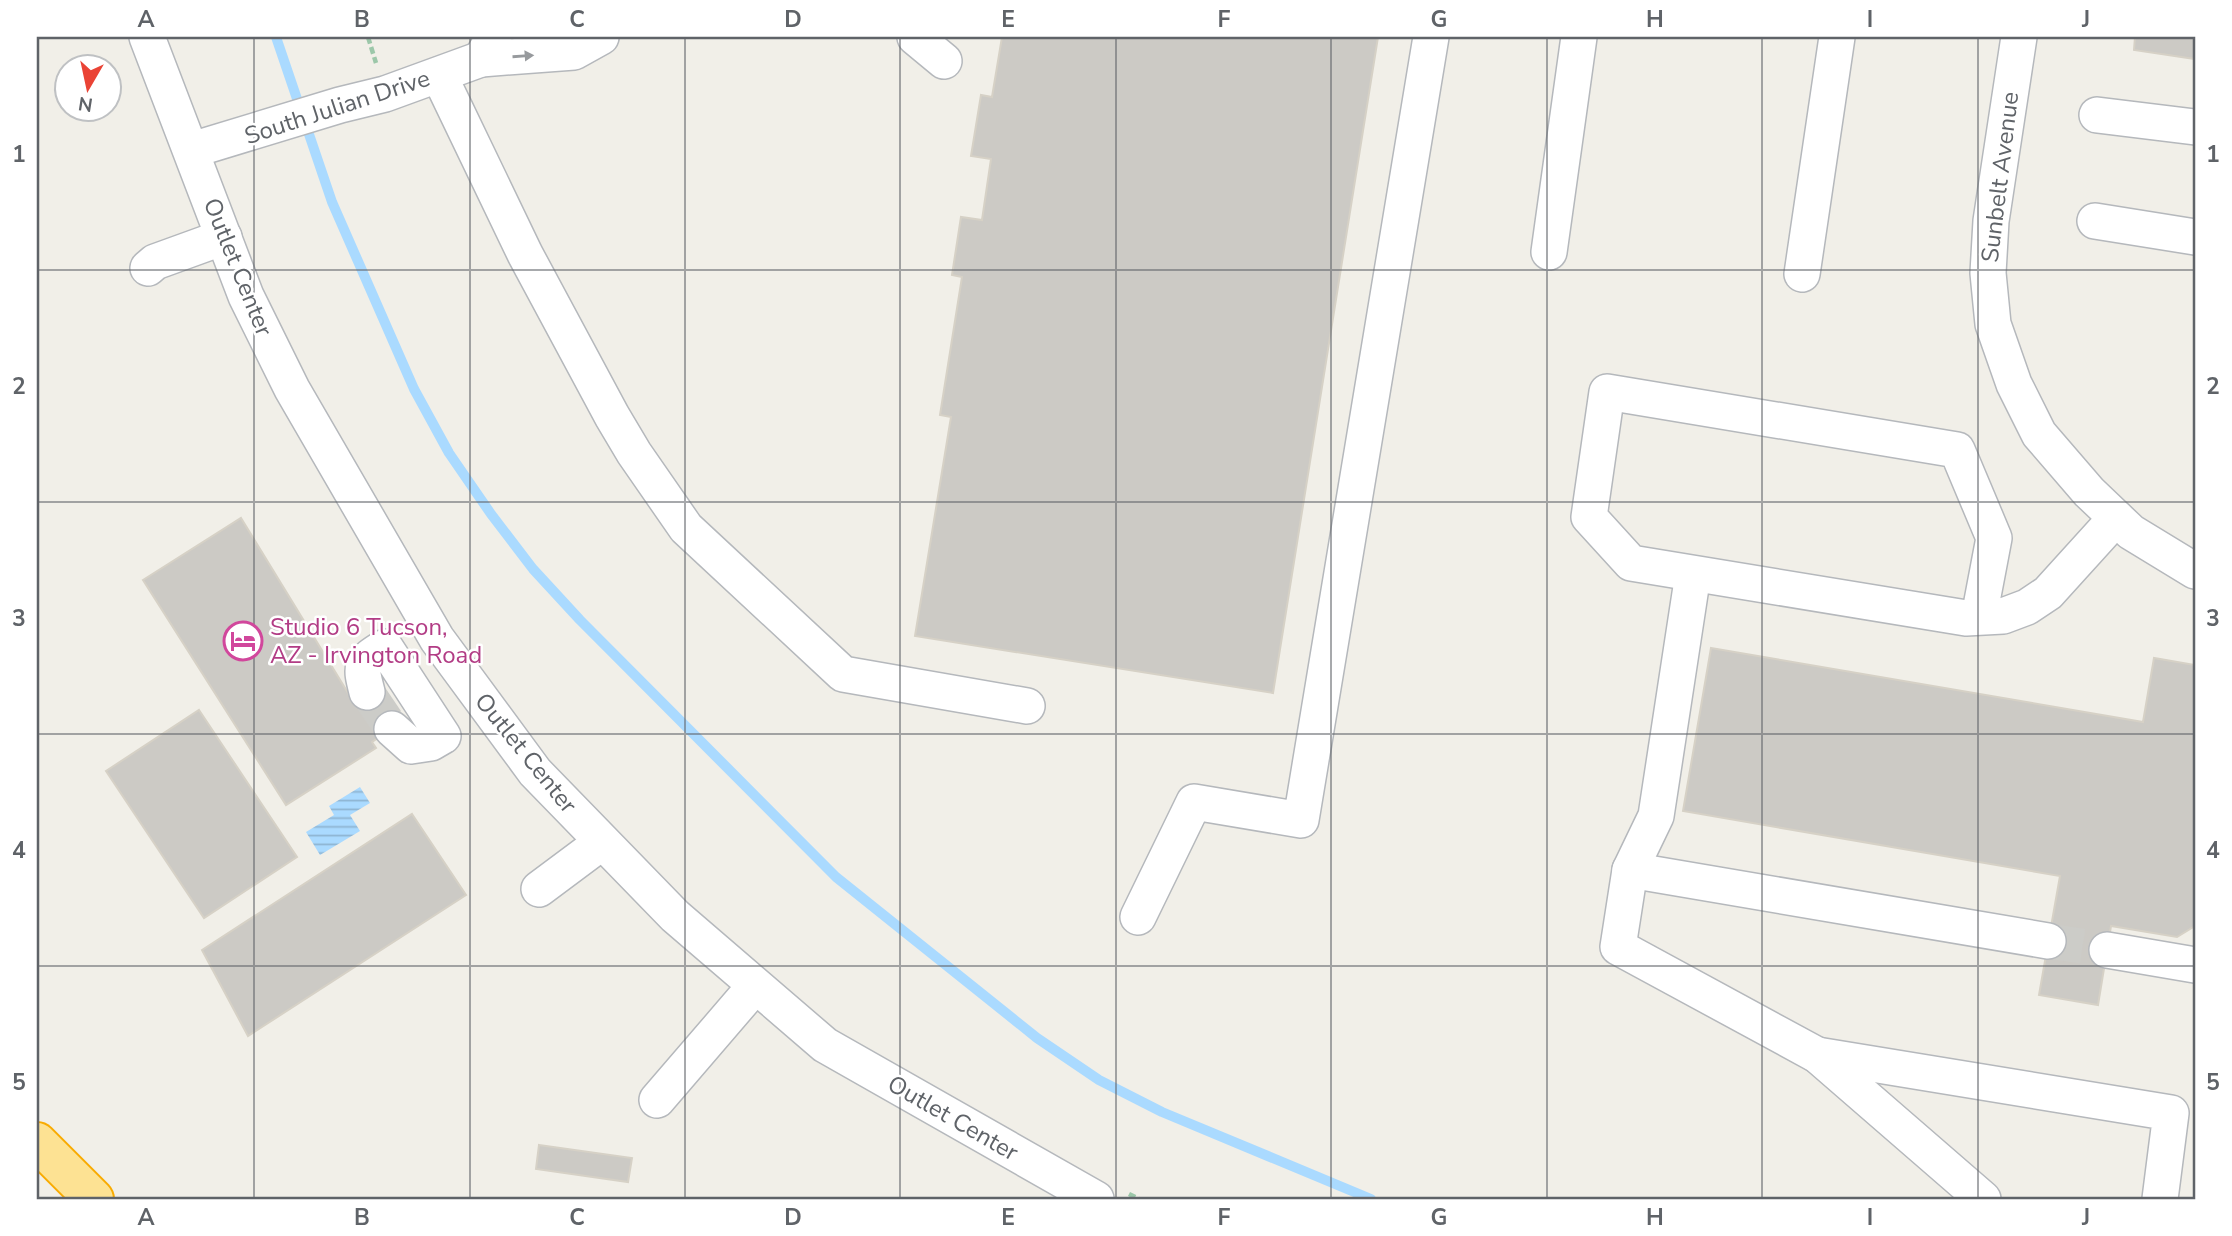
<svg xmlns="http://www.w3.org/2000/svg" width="2232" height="1236" font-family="'Nunito Sans',sans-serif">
<defs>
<pattern id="water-rules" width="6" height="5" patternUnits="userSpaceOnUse" patternTransform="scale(1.75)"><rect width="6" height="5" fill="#aadaff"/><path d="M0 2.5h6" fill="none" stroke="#8eb4d2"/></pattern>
</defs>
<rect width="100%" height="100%" fill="#f1efe8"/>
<polygon fill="url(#water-rules)" points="360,787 370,803 350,815 360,831 320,855 306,832 334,815 329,806"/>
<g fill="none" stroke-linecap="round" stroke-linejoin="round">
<polyline stroke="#aadaff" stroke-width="10" points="276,37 332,202 414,389 449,453 491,514 533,569 580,620 836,877 1037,1038 1099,1080 1162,1112 1371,1199"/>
</g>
<g fill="#cccac5" stroke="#d6d1c6" stroke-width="2">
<polygon points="1002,37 1378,37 1273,693 915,636 951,417 940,415 962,277 952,275 961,217 982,220 991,159 971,156 981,95 992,97"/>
<polygon points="2135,37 2195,37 2195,59 2134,50"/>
<polygon points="241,518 353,701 378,685 402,722 372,742 376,748 286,805 143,580"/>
<polygon points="1711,648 2143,722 2154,658 2195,665 2195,926 2177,937 2111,926 2098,1005 2039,995 2060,876 1683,811"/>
<polygon points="199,710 297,857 204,918 106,771"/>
<polygon points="412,814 466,895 248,1036 202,950"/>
<polygon points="539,1145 632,1158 628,1182 536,1169"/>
</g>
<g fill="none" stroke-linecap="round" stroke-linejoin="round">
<g stroke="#ccccc8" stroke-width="35" stroke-dasharray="35 18" stroke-linecap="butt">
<polyline points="367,692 392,729"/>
<polyline points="2048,941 2107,950"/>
</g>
<defs>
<g id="minor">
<polyline points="147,37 246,296 292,389 437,639 535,772 675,916 825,1045 1096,1199"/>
<polyline points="494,37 481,59 574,52 601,37"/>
<polyline points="915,37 944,61"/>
<polyline points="2019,37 1991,221 1988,273 1993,324 2014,384 2039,434 2089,492 2131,532 2195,571"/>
<polyline points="439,75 525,254 612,416 634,453 686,528 843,674 1027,706"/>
<polyline points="2097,115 2195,127"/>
<polyline points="192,150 340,105 385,94 481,59"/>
<polyline points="2095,221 2195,237"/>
<polyline points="1549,252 1579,37"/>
<polyline points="148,268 155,262 224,237"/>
<polyline points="1802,274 1837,37"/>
<polyline points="1979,617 1994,538 1957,450 1607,392 1589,517 1631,563 1966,618 2003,616 2027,607 2048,593 2116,518"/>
<path d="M367,692C360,665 360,662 385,647L443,736L431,743L411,746L392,729"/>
<polyline points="1630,870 1656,816 1693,574"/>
<polyline points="539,889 602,842"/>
<polyline points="1138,917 1194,802 1301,820 1431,37"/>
<polyline points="2107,950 2195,965"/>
<polyline points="1817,1055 2171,1113 2160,1199"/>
<polyline points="657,1100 755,986"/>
<polyline points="1983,1199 1817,1055 1618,947 1630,870 2048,941"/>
</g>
<polyline id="highway" points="37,1142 94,1199"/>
</defs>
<use href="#minor" stroke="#b5b8bc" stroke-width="38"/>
<use href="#highway" stroke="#f9ab00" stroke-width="42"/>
<g stroke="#9cc7a9" stroke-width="4.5" stroke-dasharray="7 3.5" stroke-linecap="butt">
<polyline points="368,37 376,63"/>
<polyline points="1129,1194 1139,1199"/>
</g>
<use href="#minor" stroke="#fff" stroke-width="35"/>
<use href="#highway" stroke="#fde293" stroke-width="38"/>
</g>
<defs><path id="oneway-solid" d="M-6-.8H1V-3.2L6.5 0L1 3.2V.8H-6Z" transform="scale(1.75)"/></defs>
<use fill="#979a9d" href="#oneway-solid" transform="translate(523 56) rotate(-4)"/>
<path fill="none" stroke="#5f6368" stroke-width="2" stroke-opacity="0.55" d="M254,37V1199M470,37V1199M685,37V1199M900,37V1199M1116,37V1199M1331,37V1199M1547,37V1199M1762,37V1199M1978,37V1199M37,270H2195M37,502H2195M37,734H2195M37,966H2195"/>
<defs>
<symbol id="hotel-ring" viewBox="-11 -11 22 22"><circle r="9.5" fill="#fff" stroke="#d1479c" stroke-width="1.5"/><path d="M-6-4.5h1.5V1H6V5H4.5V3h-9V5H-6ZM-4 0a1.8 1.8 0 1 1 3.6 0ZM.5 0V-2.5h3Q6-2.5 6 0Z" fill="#d1479c"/></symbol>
</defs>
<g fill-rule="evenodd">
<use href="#hotel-ring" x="221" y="619" width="44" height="44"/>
</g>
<g text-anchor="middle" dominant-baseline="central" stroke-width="5" stroke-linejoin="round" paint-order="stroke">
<g font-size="24" fill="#5f6368" stroke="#fff">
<text transform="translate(337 107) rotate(-18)">South Julian Drive</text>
<text transform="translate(2000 177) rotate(-83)">Sunbelt Avenue</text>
<text transform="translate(238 267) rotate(68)">Outlet Center</text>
<text transform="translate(526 753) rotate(51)">Outlet Center</text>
<text transform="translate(953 1118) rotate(30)">Outlet Center</text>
</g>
<g font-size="24" fill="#b23c85" stroke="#fff" text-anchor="start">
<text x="270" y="627">Studio 6 Tucson,<tspan x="270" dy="28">AZ - Irvington Road</tspan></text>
</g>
</g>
<rect width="2232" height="1236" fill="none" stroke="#ffffff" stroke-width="77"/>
<g transform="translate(88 88) rotate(189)"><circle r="33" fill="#ffffff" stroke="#bfc1c3" stroke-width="2"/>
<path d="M0-5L12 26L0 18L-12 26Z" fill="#ea4335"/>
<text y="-10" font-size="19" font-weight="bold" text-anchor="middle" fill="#5f6368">N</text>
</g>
<rect x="38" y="38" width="2156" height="1160" fill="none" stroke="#5f6368" stroke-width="2.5"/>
<g font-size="23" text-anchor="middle" font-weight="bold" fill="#5f6368">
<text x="146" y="27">A</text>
<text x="362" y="27">B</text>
<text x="577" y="27">C</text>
<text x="793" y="27">D</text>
<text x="1008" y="27">E</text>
<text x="1224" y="27">F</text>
<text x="1439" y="27">G</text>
<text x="1655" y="27">H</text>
<text x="1870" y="27">I</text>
<text x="2086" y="27">J</text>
<text x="19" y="162">1</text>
<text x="2213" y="162">1</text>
<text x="19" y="394">2</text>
<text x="2213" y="394">2</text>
<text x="19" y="626">3</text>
<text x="2213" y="626">3</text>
<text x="19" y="858">4</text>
<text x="2213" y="858">4</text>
<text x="19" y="1090">5</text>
<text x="2213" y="1090">5</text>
<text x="146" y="1225">A</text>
<text x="362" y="1225">B</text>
<text x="577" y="1225">C</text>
<text x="793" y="1225">D</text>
<text x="1008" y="1225">E</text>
<text x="1224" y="1225">F</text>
<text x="1439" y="1225">G</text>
<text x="1655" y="1225">H</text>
<text x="1870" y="1225">I</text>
<text x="2086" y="1225">J</text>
</g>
</svg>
